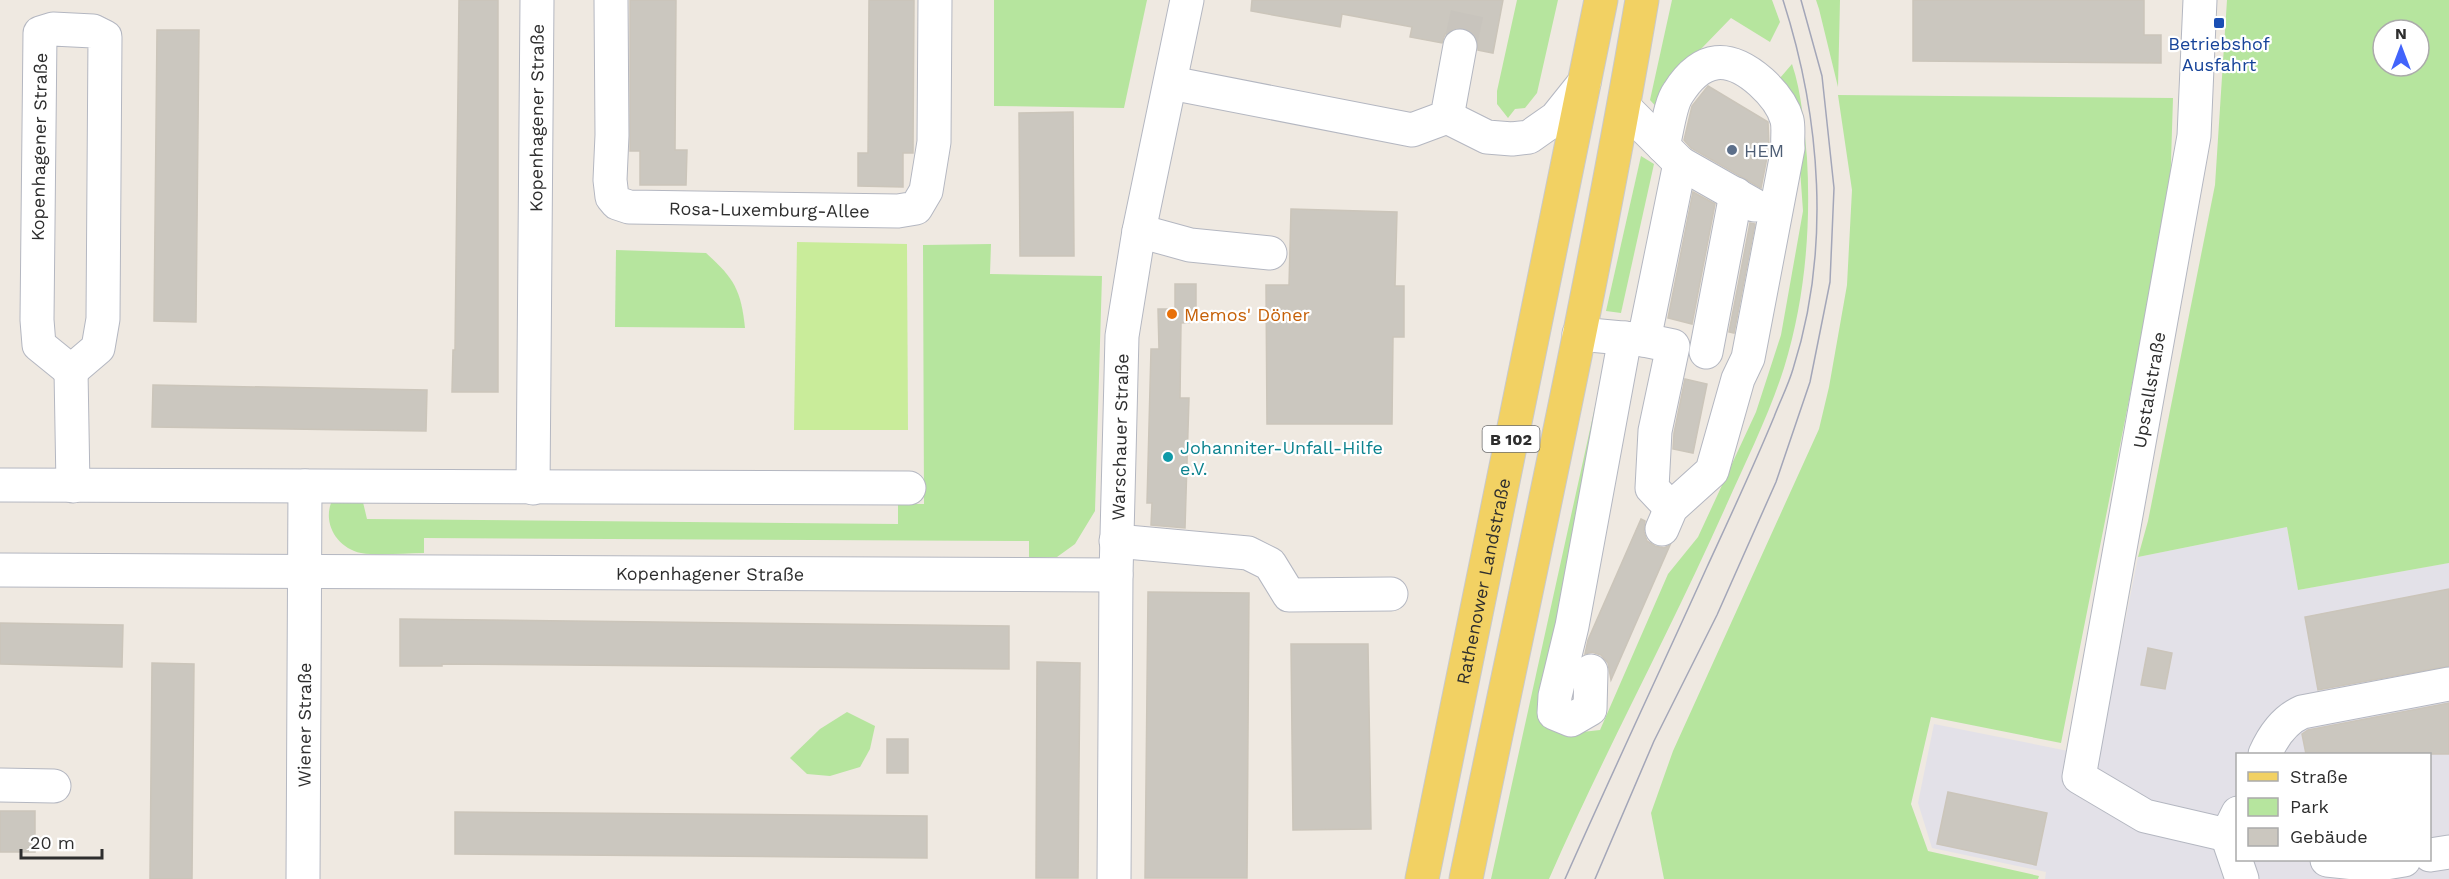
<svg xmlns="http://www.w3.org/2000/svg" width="2449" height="879" font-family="'Work Sans',sans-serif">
<rect width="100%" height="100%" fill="#efe9e1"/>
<path fill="#e3e1e8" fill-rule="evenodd" d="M2287,527L2298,590L2449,563V879H2045L2046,872L1932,848L1918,803L1934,724L2098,757L2138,557ZM2238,754H2430V860H2238Z"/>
<g fill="#b6e59e" fill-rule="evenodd">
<polygon points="994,0 1147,0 1124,108 994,106"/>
<polygon points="1517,0 1558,0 1537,93 1525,108 1515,109 1508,118 1497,104 1497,91"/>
<polygon points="1672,0 1772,0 1780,22 1770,42 1731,18 1671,80 1662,113 1650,100"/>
<polygon points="1816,0 1840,0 1838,87 1819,9"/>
<path d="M2227,0H2449V563L2298,590L2287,527L2138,557L2148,521L2215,185ZM2383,30H2419V66H2383Z"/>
<path d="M1792,64C1802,94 1804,126 1807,158C1811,228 1805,300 1784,368C1769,415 1746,461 1726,506C1670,632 1604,753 1549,879H1491L1600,384L1564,734L1600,730L1668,574L1698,537L1756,412L1781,335L1803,211L1795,99L1780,78Z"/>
<polygon points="1838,95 2173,98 2170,193 2061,743 1931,717 1911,804 1928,851 2039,876 2038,879 1664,879 1651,813 1673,751 1819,429 1829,387 1847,285 1852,190"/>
<polygon points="1641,156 1654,164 1621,313 1606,311"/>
<path d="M991,244L990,274L1102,276L1095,511L1075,544L1057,557L1029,558V541L424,538V553C404,553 380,556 361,553C338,548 323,525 331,503L341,498H362L367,519L898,524V504H924L923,245Z"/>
<path d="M616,250L706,253C734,278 741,290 745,328L615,327Z"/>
<polygon points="847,712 875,726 870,749 860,767 830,776 807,774 790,758 820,729"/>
</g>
<polygon fill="#c9ec9a" points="797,242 907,244 908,430 794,430"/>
<g fill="#cbc7bf" stroke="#cbc5ba" stroke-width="1.5">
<polygon points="459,0 498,0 498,392 452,392 453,350 455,350"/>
<polygon points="630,0 676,0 675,150 687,150 686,185 640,185 640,151 630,151"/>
<polygon points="869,0 914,0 913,153 903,153 903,187 858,186 858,153 868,153"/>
<polygon points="1252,0 1503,0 1493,53 1478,50 1477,39 1473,32 1464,28 1453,29 1445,34 1442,43 1410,37 1412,27 1342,14 1340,27 1251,11"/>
<polygon points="1913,0 2144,0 2144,35 2161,35 2161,63 1913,61"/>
<polygon points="157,30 199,30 196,322 154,321"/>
<polygon points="1708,86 1768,122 1769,147 1761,188 1691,148 1684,140 1692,106"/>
<polygon points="1073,112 1074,256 1020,256 1019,113"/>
<polygon points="1693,192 1715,204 1692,324 1668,318"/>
<polygon points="1291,209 1397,212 1395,286 1404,286 1404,337 1393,337 1392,424 1267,424 1266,285 1289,285"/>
<polygon points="1750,223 1755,224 1734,333 1729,332"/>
<polygon points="1175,284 1196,284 1196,322 1181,323 1180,398 1189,398 1185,528 1151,525 1152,503 1147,503 1151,349 1159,349 1158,309 1175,309"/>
<polygon points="1685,379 1707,384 1693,453 1673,449 1674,433"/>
<polygon points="153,385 427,390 426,431 152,427"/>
<polygon points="1641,519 1645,521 1644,532 1647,541 1655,546 1664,548 1670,545 1611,680 1608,663 1601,655 1592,652 1585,654 1588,640"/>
<polygon points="2449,589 2449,666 2318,690 2305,617"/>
<polygon points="1148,592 1249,593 1247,878 1145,878"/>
<polygon points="400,619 1009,626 1009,669 442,664 442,666 400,666"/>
<polygon points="0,623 123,625 122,667 0,664"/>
<polygon points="1291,644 1368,644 1371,829 1293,830"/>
<polygon points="2148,648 2172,653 2165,689 2141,685"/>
<polygon points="1037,662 1080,663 1078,878 1036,878"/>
<polygon points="152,663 194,664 192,879 150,879"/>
<polygon points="2449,703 2449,754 2306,754 2302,734 2308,730"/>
<rect x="887" y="739" width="21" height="34"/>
<polygon points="1948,792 2047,813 2036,865 1937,844"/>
<rect x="0" y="811" width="35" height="41"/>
<polygon points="455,812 927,816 927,858 455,854"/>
</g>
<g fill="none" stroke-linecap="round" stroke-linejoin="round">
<polyline stroke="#c8c4bd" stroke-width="33" stroke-dasharray="33 16" stroke-linecap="butt" points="1460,46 1470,0"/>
<defs>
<g id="minor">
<path id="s1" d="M611,0L612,135L610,180L612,197L617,203L629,207L898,211L916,208L926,191L934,142L935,0"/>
<polyline points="2200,0 2194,136 2079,777 2145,816 2227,835 2238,813"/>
<polygon points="53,29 93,31 105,37 103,319 98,348 71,371 39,345 37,320 40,33"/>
<polyline points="1171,83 1412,130 1447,117 1460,46"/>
<polyline points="1447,117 1487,137 1512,139 1529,137 1556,118 1584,83"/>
<polyline points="1680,163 1754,205"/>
<polyline points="1139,231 1190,245 1270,253"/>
<polyline points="1579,334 1644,340 1680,163 1624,107"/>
<polyline points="1644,340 1673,346 1655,431 1652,488 1671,508"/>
<polyline points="1706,352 1736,194"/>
<polyline points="71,371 73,486"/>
<polyline points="0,485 909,488"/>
<path id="s2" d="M533,488L537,0"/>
<path d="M1662,529L1671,508L1712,471L1738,379L1748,358L1788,148C1787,139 1789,128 1787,120C1783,105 1772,92 1761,82C1729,54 1702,55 1678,93C1670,104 1667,132 1663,146"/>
<polyline points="1116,541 1248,553 1270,564 1289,595 1391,594"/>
<path id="s3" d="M0,570L1116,575"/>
<polyline points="1591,671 1590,709 1571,720 1554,713 1555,696 1572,626 1625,338"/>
<path d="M2265,754C2273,736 2284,720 2302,712L2449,684"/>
<polyline points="0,785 54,786"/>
<polyline points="2227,835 2242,879"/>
<polyline points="2430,855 2449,852"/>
<polyline points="2327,860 2373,865 2404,860"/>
<path id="s4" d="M303,879L305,486"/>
<path id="s5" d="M1114,879L1116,575L1122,336L1139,231L1187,0"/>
</g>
<g id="major">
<path id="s6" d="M1422,879L1601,0"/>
<path d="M1466,879C1526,587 1592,295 1642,0"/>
</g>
</defs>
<use href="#minor" stroke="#b4b7c1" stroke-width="35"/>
<use href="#major" stroke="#c9c9c9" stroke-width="35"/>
<use href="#minor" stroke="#fff" stroke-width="33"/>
<use href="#major" stroke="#f2d163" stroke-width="33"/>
<g stroke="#a3a6b8" stroke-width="1.5">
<path d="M1565,879C1611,775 1660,671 1707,567C1730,517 1753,468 1774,417C1780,401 1788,386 1793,369C1831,250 1821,118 1783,0"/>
<polyline points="1595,879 1654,741 1717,615 1776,482 1810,382 1830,282 1834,188 1822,76 1801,0"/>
</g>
</g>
<rect fill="#1a4fb4" stroke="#fff" stroke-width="2" x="2213" y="17" width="12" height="12" rx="3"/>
<circle fill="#5c6f8a" stroke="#fff" stroke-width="2" cx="1732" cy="150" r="6"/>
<circle fill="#e8710a" stroke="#fff" stroke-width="2" cx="1172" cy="314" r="6"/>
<circle fill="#0f9aa8" stroke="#fff" stroke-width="2" cx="1168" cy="457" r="6"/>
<g text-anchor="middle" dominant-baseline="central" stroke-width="4.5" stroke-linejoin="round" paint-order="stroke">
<rect fill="#fff" stroke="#6d6d6d" stroke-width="1.5" x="1482.5" y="426" width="57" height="26" rx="4.5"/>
<g font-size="16" font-weight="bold" fill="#2e2e2e">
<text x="1511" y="439">B 102</text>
</g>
<g font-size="18" fill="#164399" stroke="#fff">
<text x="2219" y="43">Betriebshof<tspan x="2219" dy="21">Ausfahrt</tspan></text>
</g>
<g font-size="18" fill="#2e2e2e" stroke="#fff">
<text stroke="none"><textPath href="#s2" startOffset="370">Kopenhagener Straße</textPath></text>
<text transform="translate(39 147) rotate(-89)">Kopenhagener Straße</text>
<text stroke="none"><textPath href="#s1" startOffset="358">Rosa-Luxemburg-Allee</textPath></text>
<text transform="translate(2149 390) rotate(-80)">Upstallstraße</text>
<text stroke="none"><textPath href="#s5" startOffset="442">Warschauer Straße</textPath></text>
<text stroke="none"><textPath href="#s3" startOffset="710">Kopenhagener Straße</textPath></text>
<text stroke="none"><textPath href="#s6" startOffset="304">Rathenower Landstraße</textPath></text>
<text stroke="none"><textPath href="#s4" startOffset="154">Wiener Straße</textPath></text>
</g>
<g font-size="18" fill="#4e5e75" stroke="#fff" text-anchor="start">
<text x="1744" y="150">HEM</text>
</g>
<g font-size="18" fill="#c56008" stroke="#fff" text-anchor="start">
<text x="1184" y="314">Memos' Döner</text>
</g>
<g font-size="18" fill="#0d838f" stroke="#fff" text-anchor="start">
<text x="1180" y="447">Johanniter-Unfall-Hilfe<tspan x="1180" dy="21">e.V.</tspan></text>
</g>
</g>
<rect x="2236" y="753" width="195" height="108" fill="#ffffff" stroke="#ababab" stroke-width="1.5"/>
<rect x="2248" y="772" width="30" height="9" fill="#f2d163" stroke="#ababab" stroke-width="1.5"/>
<text x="2290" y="783" font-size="18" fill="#2e2e2e">Straße</text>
<rect x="2248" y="798" width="30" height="18" fill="#b6e59e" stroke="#ababab" stroke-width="1.5"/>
<text x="2290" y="813" font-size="18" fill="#2e2e2e">Park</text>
<rect x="2248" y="828" width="30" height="18" fill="#cbc7bf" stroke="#ababab" stroke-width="1.5"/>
<text x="2290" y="843" font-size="18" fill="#2e2e2e">Gebäude</text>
<g transform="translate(2401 48)"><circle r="28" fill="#ffffff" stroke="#ababab" stroke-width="1.5"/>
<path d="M0-4.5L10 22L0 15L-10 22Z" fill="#4264fb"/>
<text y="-9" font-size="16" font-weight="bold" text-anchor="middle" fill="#2e2e2e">N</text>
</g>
<path d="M21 849v9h81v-9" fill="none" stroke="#2e2e2e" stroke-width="3"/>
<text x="30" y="849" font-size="18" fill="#2e2e2e" stroke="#ffffff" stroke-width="4.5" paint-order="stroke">20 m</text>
</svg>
